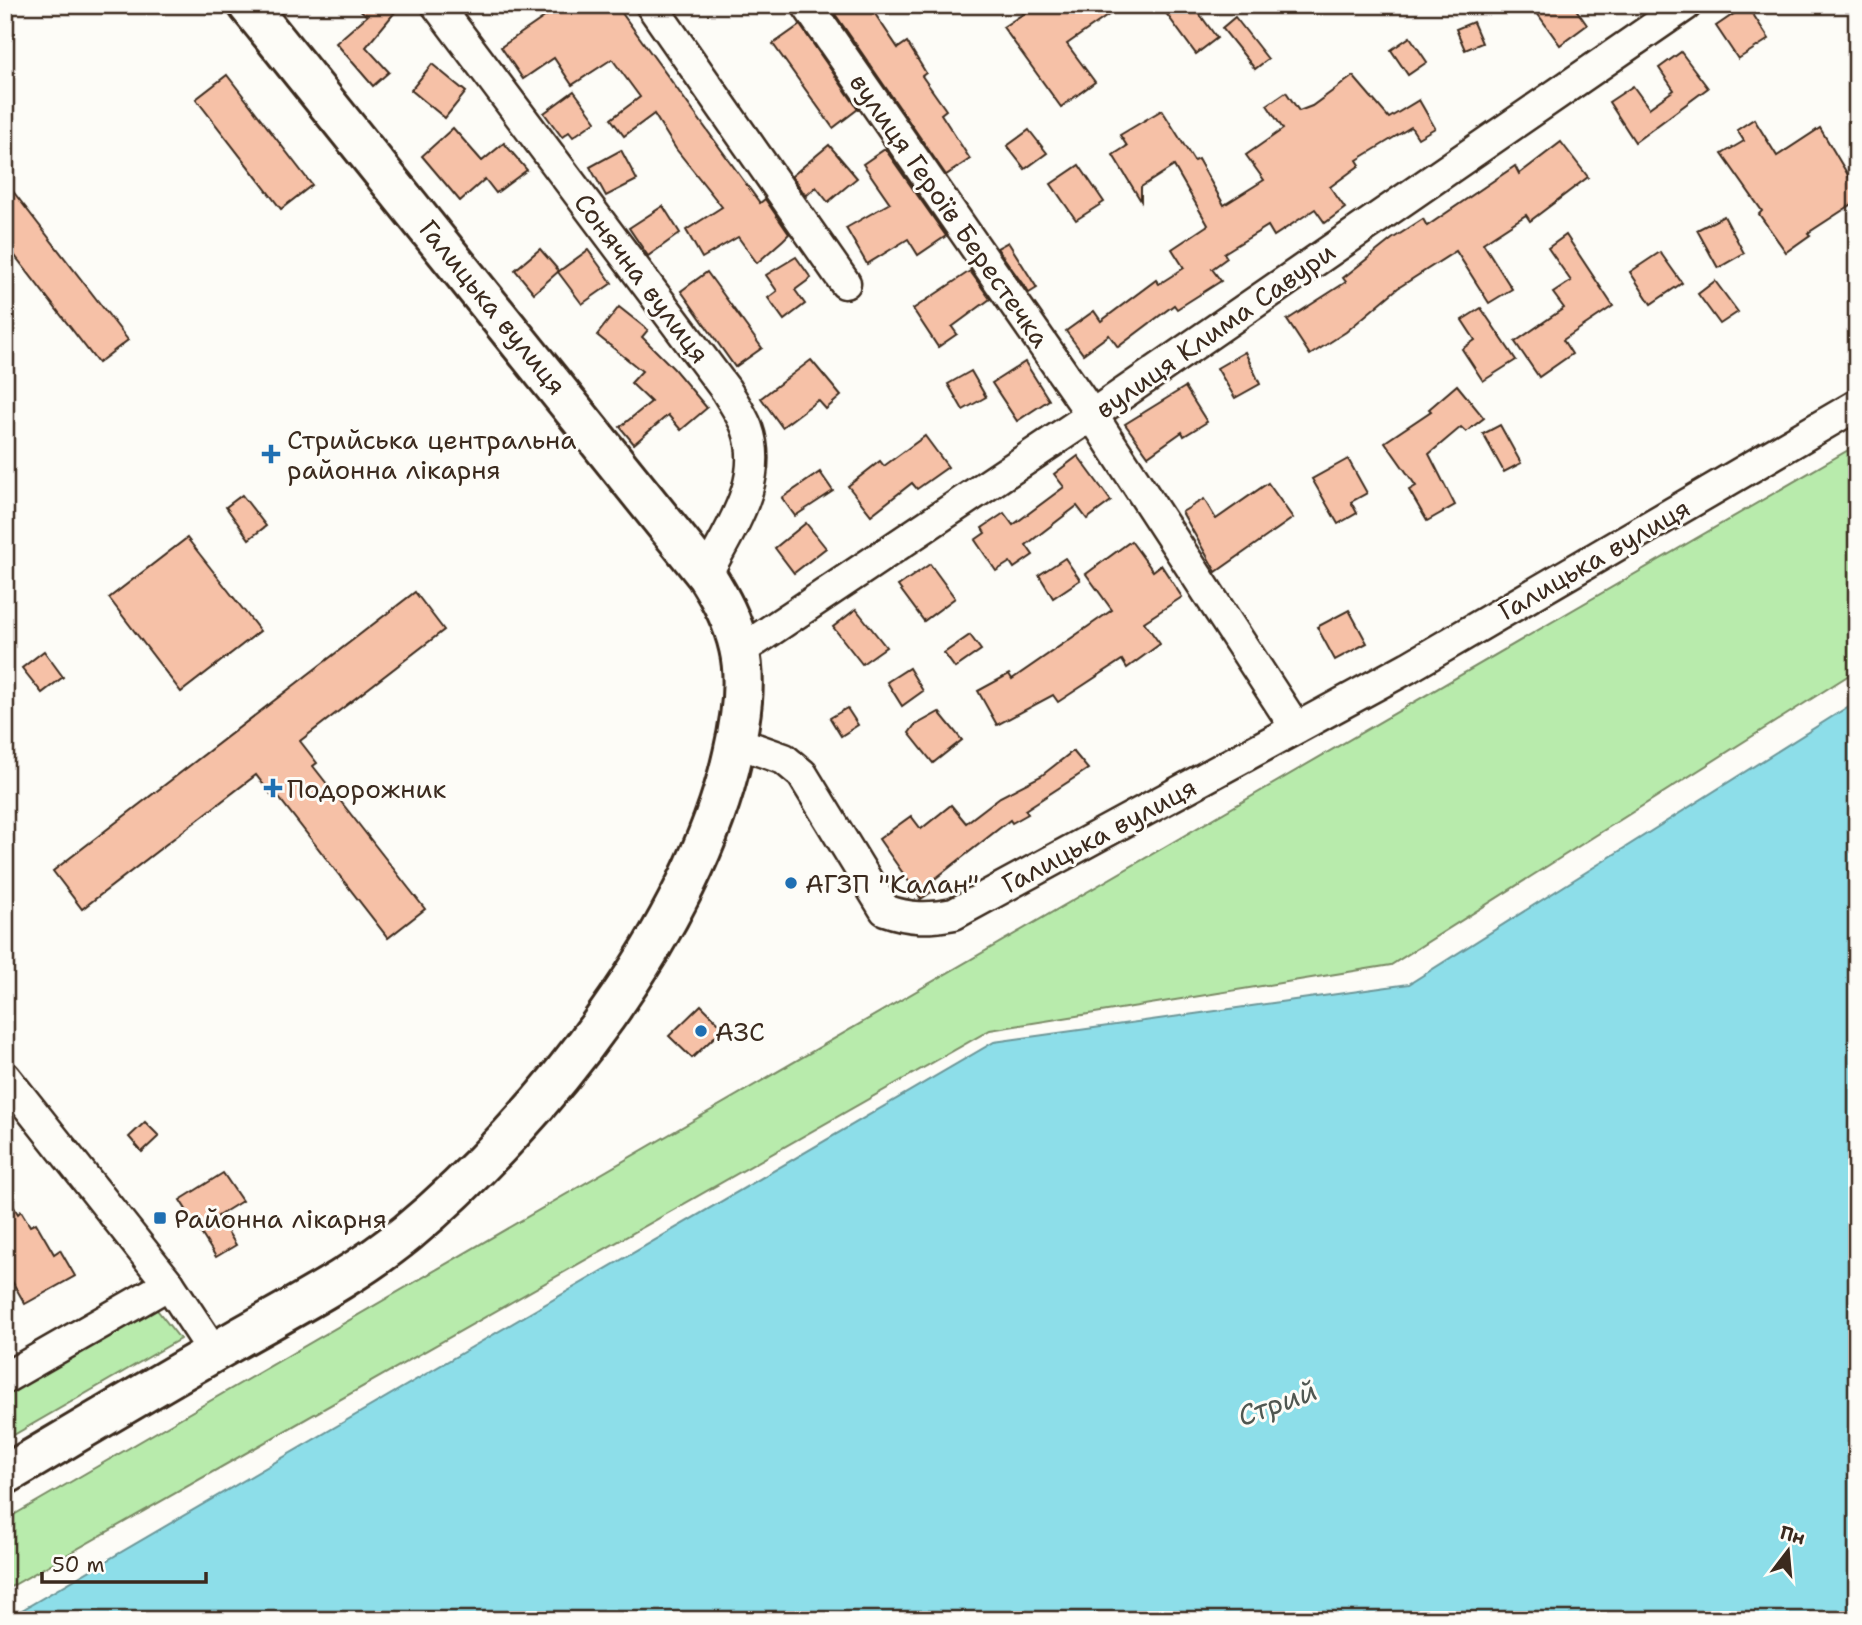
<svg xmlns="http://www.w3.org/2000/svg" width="1862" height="1625" font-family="'Shantell Sans',sans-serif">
<rect width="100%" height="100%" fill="#fdfcf7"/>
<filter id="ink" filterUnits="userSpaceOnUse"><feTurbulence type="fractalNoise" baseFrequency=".0143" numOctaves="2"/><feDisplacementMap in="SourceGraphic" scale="14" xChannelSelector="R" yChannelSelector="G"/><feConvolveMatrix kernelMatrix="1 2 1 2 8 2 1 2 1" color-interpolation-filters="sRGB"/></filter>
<g filter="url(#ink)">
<g fill="#b8ebac" stroke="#7a8a65" stroke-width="2">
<polygon points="1857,445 1857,670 1391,965 990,1030 5,1590 5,1520"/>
<polygon points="154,1306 180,1339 5,1440 5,1393"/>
</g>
<polygon fill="#8ddee9" stroke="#6c9698" stroke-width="2" points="1857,701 1857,1620 5,1620 994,1042 1409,984"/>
<g fill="#f6c1a7" stroke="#3b2a1e" stroke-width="2">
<polygon points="355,5 401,5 366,47 389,72 373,86 336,43 367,16"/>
<polygon points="562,5 616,5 760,203 765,199 789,234 783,240 757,263 738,237 702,258 686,230 722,207 676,149 654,114 624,136 611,119 640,97 612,59 572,85 554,58 523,79 501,47"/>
<polygon points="848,5 869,5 898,48 907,42 926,73 922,76 946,110 941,114 970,159 946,175 835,14"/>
<polygon points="1037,5 1123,5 1067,44 1095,82 1061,107 1003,27"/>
<polygon points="1160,5 1193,5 1217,38 1196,54"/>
<polygon points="1547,5 1573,5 1587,25 1560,45 1537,13"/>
<polygon points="1747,5 1769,39 1738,59 1716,26"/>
<polygon points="1235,17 1268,59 1255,69 1222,28"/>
<polygon points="1473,22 1482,43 1465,50 1456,29"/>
<polygon points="800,25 858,109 833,128 773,44"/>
<polygon points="1410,37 1427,62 1408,75 1391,50"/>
<polygon points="1681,52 1708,88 1635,142 1609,102 1633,86 1649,108 1674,90 1659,68"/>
<polygon points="432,64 466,92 445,118 411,90"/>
<polygon points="227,75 312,185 281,209 196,99"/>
<polygon points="1353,76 1389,118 1419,100 1435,128 1418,138 1411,127 1357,160 1360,165 1330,187 1345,208 1325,223 1315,209 1274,236 1268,226 1224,253 1227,258 1212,269 1221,281 1177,309 1174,305 1118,347 1109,335 1083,354 1066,331 1094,311 1101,321 1156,280 1159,284 1184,268 1172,249 1208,225 1174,166 1141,187 1141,201 1113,155 1127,146 1120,135 1162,110 1194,161 1198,159 1224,205 1264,180 1246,155 1283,129 1267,105 1286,92 1299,111 1312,106"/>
<polygon points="574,91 596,121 573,137 569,132 562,137 544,113"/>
<polygon points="1754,119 1777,156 1820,128 1857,190 1857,201 1808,233 1810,235 1786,252 1759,214 1762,211 1722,154 1744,141 1737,130"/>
<polygon points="453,128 482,161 504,143 527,170 496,193 485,179 460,201 422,156"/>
<polygon points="1029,130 1047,153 1025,169 1007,146"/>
<polygon points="1561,142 1588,177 1530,221 1526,215 1483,243 1512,289 1489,303 1456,251 1398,288 1346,332 1310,355 1287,320 1346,282 1343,278 1392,239 1423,219 1427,226 1515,166 1519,174"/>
<polygon points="829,145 857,178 828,202 816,187 806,196 792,176"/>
<polygon points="885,149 946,236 918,255 908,239 867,264 846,228 890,203 863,164"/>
<polygon points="621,150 637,180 606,196 590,167"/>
<polygon points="1079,165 1104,202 1076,220 1051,184"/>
<polygon points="5,181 128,340 98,363 5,243"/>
<polygon points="663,206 680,233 648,256 629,228"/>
<polygon points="1724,216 1744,253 1718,268 1697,230"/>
<polygon points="1566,235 1613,306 1563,340 1572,354 1539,377 1515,342 1564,308 1553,293 1571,281 1548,248"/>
<polygon points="1008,242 1037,288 1029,293 997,248"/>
<polygon points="540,249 559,271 534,293 515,270"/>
<polygon points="588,250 612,283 582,304 558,272"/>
<polygon points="1660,252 1682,283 1651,304 1630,272"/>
<polygon points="796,257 811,278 795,290 805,304 784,320 768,298 777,291 766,275"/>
<polygon points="970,271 990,299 952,327 957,334 938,347 913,309"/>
<polygon points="707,272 762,348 735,367 681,291"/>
<polygon points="1715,281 1738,312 1720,324 1698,294"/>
<polygon points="619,307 648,330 642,337 674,369 707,408 681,430 668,415 634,444 620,427 651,402 631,383 642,371 597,335"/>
<polygon points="1481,308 1516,360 1483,381 1462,349 1475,340 1462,320"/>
<polygon points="1245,352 1260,384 1235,398 1217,368"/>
<polygon points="811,360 841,396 826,409 818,400 782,427 761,398"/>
<polygon points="1025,362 1049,400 1017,421 992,383"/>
<polygon points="971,371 986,397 963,410 948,384"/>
<polygon points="1457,385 1484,418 1466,432 1461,427 1429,454 1455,505 1427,521 1409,490 1416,486 1385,442 1431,411 1429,409"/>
<polygon points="1185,387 1207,422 1184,436 1182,432 1148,456 1125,424"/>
<polygon points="1500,425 1521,463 1504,472 1483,434"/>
<polygon points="925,436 948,467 917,489 912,483 871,515 848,486 880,461 884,466"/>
<polygon points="1078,456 1111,501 1087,519 1077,506 1026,545 1033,555 1014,568 1010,562 996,571 975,540 985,533 982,528 1004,513 1013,525 1064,487 1054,474"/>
<polygon points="1348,459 1367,493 1351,502 1357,513 1338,524 1312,479"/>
<polygon points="820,472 833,491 795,516 782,498"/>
<polygon points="1268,483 1293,518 1216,572 1182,512 1204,499 1216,519"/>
<polygon points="242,495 266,526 249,539 226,507"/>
<polygon points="806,523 826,548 794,573 775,548"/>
<polygon points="187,538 260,631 181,692 109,598"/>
<polygon points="1131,541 1153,571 1161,565 1182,597 1144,622 1160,644 1127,668 1122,660 1058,702 1053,695 997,725 978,691 1009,674 1012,679 1112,610 1086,574"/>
<polygon points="1065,558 1080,580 1053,598 1039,575"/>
<polygon points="930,564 955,598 924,621 898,586"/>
<polygon points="415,592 444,630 300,741 317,763 313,766 425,909 388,938 276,794 273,797 256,775 82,909 53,871"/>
<polygon points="856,609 886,647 862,664 833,627"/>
<polygon points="1349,610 1367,643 1335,660 1317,627"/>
<polygon points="970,635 981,650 955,668 944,653"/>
<polygon points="44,651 63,677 42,693 22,668"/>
<polygon points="909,668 923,691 902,706 887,682"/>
<polygon points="847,708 858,725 841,736 830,718"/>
<polygon points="939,712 962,740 933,763 909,733 914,726"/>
<polygon points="1073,751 1088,769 1025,810 1028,814 1012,823 1010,820 931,882 936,889 921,899 879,839 911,816 921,829 951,805 966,823 1000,797 1041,776"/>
<polygon points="701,1005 724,1028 692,1058 669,1036"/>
<polygon points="145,1122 159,1136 142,1152 129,1137"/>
<polygon points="223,1173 242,1201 218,1216 236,1245 216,1257 180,1200"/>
<polygon points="5,1192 18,1214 21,1211 30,1226 36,1223 54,1254 60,1250 75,1276 25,1304 5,1269"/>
</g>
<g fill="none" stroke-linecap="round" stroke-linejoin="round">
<defs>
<g id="minor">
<path d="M437,5L726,390C733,402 742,415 747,428C766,481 729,530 706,575"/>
<polyline points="651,5 845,283"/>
<polyline points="807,5 1092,415 1296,728"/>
<polyline points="740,651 1092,415 1686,5"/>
<path d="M736,742L784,759L802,774L885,910C910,919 929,919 954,914L1409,667L1857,405"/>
<polyline points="5,1077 169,1284 214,1352"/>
<polyline points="5,1378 169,1284"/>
</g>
<path id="highway" d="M5,1475C83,1429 160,1383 237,1339C295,1306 356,1275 407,1233C542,1121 695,926 733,754C741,720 747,682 739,648C733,621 721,599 706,575L248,5"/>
</defs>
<use href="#minor" stroke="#3b2a1e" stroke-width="35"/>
<use href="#highway" stroke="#3b2a1e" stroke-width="44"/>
<use href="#minor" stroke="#fdfcf7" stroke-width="30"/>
<use href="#highway" stroke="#fdfcf7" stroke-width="38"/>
</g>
</g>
<g fill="#1f6fb2" stroke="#fdfcf7" stroke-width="2.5">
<path d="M267.5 443.5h7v7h7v7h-7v7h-7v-7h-7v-7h7z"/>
<path d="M269.5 777.5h7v7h7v7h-7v7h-7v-7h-7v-7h7z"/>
<circle cx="791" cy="883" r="7"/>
<circle cx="701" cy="1031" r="7"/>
<rect x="153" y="1211" width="14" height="14" rx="3.5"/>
</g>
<g text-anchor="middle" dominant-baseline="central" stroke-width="6" stroke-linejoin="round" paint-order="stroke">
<g font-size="26" fill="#3b2a1e" stroke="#fdfcf7">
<text transform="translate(950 210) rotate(55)">вулиця Героїв Берестечка</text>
<text transform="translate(642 278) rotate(53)">Сонячна вулиця</text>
<text transform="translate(493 307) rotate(51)">Галицька вулиця</text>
<text transform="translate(1215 330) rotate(-35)">вулиця Клима Савури</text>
<text transform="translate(1594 559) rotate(-30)">Галицька вулиця</text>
<text transform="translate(1099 835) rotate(-28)">Галицька вулиця</text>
</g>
<g font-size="26" fill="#3b2a1e" stroke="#fdfcf7" text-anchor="start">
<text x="287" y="439">Стрийська центральна<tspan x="287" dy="30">районна лікарня</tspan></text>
<text x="287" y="788">Подорожник</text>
<text x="805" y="883">АГЗП "Калан"</text>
<text x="715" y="1031">АЗС</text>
<text x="174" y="1218">Районна лікарня</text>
</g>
<g font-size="28" font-style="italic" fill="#505751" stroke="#fdfcf7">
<text transform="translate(1277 1403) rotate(-20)">Стрий</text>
</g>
</g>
<rect width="1862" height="1625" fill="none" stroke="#fdfcf7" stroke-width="28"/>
<rect x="14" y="14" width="1834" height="1597" fill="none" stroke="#3b2a1e" stroke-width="2.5" filter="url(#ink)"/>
<g transform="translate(1788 1551) rotate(16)" stroke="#fdfcf7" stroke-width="5" paint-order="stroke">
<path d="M0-5L12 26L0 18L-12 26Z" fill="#3b2a1e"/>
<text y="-10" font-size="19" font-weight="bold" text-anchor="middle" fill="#3b2a1e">Пн</text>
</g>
<path d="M42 1572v10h164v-10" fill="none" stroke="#3b2a1e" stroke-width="3.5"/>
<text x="52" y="1572" font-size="21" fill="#3b2a1e" stroke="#fdfcf7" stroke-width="5" paint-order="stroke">50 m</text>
</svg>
